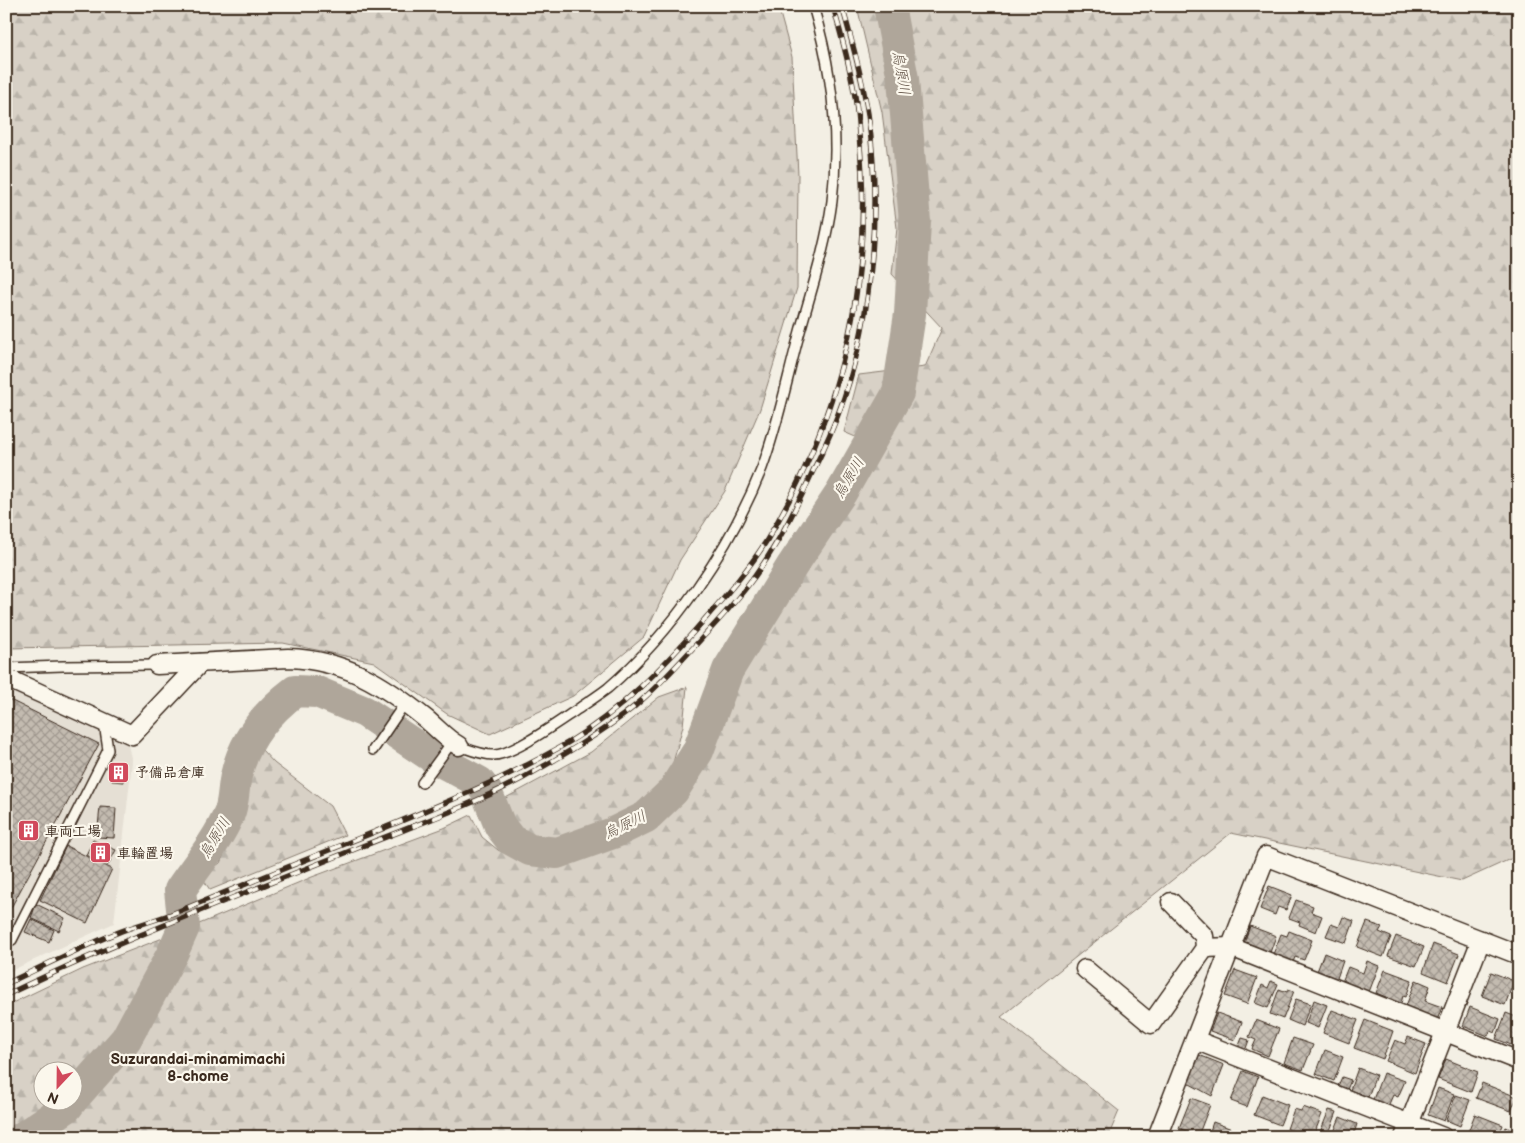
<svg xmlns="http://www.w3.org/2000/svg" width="1525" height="1143" font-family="'Balsamiq Sans','Klee One',sans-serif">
<defs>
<pattern id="forest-firs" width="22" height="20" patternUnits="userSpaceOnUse" patternTransform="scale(1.25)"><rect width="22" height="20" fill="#d8d1c6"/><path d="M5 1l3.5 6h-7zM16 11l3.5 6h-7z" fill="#bab4aa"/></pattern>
<pattern id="building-cross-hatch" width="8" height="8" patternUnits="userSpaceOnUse" patternTransform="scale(1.25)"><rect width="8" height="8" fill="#c3bbb0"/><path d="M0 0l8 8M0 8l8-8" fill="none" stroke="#a0988f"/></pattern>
</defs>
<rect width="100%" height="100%" fill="#f3efe4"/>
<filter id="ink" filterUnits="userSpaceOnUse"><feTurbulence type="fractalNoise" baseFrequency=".02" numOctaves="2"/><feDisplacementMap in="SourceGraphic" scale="10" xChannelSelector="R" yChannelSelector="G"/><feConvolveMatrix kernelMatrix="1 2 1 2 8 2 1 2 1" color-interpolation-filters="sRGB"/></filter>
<g filter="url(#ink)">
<polygon fill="#e5dfd4" points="14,689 116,734 128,745 132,762 114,923 6,973 6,690"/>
<g fill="url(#forest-firs)" stroke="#8a7e72" fill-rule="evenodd">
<polygon points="6,6 778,6 792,57 798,175 797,288 760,409 725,491 680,560 644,637 573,696 490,734 447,714 374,662 283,643 6,648"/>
<path d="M857,6H1519V855L1462,881L1231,833L1001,1017L1119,1111L1108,1137H6V1006L83,969L204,922L312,877L444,828L471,815L482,837L498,850L521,861L545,858C538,841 523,837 512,823C507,817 504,808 500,801L591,752L659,697L687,687L683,726L670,774L691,787L729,654L780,568L876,446L844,432L859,375L925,367L942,328L892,274L897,228L882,112ZM42,1070H72V1100H42Z"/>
<polygon points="262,750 274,763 330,806 345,835 210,890 201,876 220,863 238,824 243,772"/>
</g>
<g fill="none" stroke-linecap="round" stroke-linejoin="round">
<g stroke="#afa69a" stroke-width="32">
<path d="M72,1100L126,1039L172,954L184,927L180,890C197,865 217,842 229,814C234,802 233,788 236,776C244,740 266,713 295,691L317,692L365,712L431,756L479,782L486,791L500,826L510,839L530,850L557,853L613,833L646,817L673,791L698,751L728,670L792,566L841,493L898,393L910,314L915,222L903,79L889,6"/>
<polyline points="23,1137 67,1107 72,1100"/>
</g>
</g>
<g fill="url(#building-cross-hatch)" stroke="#3b2a1e">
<polygon points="6,698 99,744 6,917"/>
<polygon points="114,763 125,763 123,782 112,781"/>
<polygon points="100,807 116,808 114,838 97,837"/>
<polygon points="93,840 116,850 108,865 86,855"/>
<polygon points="66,846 112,869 87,923 40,900"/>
<polygon points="1269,886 1292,895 1286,910 1278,907 1275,915 1260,909"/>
<polygon points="1296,900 1313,906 1311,912 1322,916 1316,932 1299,925 1300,922 1289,918"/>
<polygon points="36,904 65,918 59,931 31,918"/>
<polygon points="1343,917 1354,921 1346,943 1326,936 1331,924 1339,927"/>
<polygon points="31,919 54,930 49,942 25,932"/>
<polygon points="1367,922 1382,927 1379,932 1391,937 1383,957 1357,947"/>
<polygon points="1250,926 1276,936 1268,958 1243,946"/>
<polygon points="1289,931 1312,940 1304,960 1295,957 1292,965 1272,957 1281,934 1287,936"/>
<polygon points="1396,936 1424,947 1416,966 1388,956"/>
<polygon points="1433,944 1459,954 1448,982 1423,972"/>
<polygon points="1324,953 1343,961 1336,981 1316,974"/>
<polygon points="1367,961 1379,966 1369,992 1342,982 1348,967 1363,973"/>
<polygon points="1235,970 1257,978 1247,1004 1225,996"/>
<polygon points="1385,970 1412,980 1406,997 1403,996 1401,1003 1376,993"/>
<polygon points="1491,972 1514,981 1505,1005 1482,996"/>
<polygon points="1416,980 1430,986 1425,1001 1442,1007 1436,1023 1404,1011"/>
<polygon points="1271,981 1278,984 1268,1008 1255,1003 1262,985 1268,988"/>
<polygon points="1279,989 1287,992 1288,989 1294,991 1283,1019 1270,1014"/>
<polygon points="1296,999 1311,1004 1302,1026 1288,1020"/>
<polygon points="1314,1000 1327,1005 1318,1028 1306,1023"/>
<polygon points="1470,1007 1500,1019 1495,1033 1490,1031 1488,1036 1463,1026"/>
<polygon points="1332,1010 1358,1020 1349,1043 1323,1033"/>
<polygon points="1217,1013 1242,1022 1235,1040 1210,1031"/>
<polygon points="1506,1013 1519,1018 1519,1033 1514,1046 1496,1039"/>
<polygon points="1256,1020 1279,1029 1268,1056 1252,1049 1256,1040 1249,1037"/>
<polygon points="1365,1020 1393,1031 1383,1059 1354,1048"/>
<polygon points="1408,1037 1426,1044 1415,1073 1386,1061 1395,1040 1405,1044"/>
<polygon points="1242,1038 1249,1040 1245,1051 1238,1048"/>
<polygon points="1293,1038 1313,1045 1303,1070 1284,1063"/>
<polygon points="1325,1050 1343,1057 1334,1081 1316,1074"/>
<polygon points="1199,1055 1224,1065 1212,1096 1188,1083"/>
<polygon points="1446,1059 1478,1072 1471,1092 1438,1079"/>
<polygon points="1358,1068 1376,1075 1368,1097 1350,1090"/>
<polygon points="1243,1071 1258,1077 1247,1107 1231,1101"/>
<polygon points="1383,1073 1405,1081 1398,1097 1393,1095 1386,1111 1371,1105"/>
<polygon points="1342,1077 1351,1080 1346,1092 1337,1088"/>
<polygon points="1482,1083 1517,1097 1511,1111 1476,1098"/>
<polygon points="1438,1088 1454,1094 1444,1121 1428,1115"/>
<polygon points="1262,1095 1288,1105 1280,1125 1254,1115"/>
<polygon points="1456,1095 1470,1100 1460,1126 1446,1120"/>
<polygon points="1191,1098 1210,1105 1198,1136 1179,1128"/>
<polygon points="1303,1107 1322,1114 1313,1137 1300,1137 1292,1134 1293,1131 1287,1129 1294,1109 1301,1111"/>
<polygon points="1329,1110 1337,1112 1329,1133 1321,1130"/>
<polygon points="1475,1114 1503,1125 1498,1137 1466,1137"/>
<polygon points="1340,1117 1357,1124 1353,1137 1332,1137"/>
<polygon points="1213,1122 1232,1129 1229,1137 1208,1137"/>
<polygon points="1506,1127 1514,1131 1511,1137 1502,1137"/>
</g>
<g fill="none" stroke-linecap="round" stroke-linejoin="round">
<defs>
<g id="service">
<polyline points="6,668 63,666 157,665"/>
<path d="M459,746C470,750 482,755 494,755C513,755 561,720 578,709C588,702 599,695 608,688C673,632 731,547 762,468C778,425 787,379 799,335C811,291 826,247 832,201C840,135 832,70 813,6"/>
<polyline points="373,750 405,703"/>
<polyline points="422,783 452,742"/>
<polyline points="6,943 12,940 108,750 105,730 107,724"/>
</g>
<g id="minor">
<path d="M157,665L288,658C345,660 383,684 426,719C437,728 446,739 459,746"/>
<polyline points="6,682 13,681 132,735 200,663"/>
<polyline points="1205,948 1231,947 1519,1061"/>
<polyline points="1085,969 1151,1024 1205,948 1204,936 1171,902"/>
<polyline points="1195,1040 1443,1137"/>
<polyline points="1157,1137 1266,856 1519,955"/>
<polyline points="1404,1137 1481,940"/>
</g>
</defs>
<use href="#service" stroke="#3b2a1e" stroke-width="12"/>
<use href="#minor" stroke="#3b2a1e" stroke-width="21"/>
<use href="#service" stroke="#fbf7ec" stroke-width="9"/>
<use href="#minor" stroke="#fbf7ec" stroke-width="18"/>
<defs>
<g id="rail">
<path d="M6,984C43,966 81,947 119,932C137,925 156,920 174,913C242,886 309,858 377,831C442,804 508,778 569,742C622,710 664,666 704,620C726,595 749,569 767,540C842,414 874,280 859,135C858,120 857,105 854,91C849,63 841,34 833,6"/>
<path d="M6,995C121,939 242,895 360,847C415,825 471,806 523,778C562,756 600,734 635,706C659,686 681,661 702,638C721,618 739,598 755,576C778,544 796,509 812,473C824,449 835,424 844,398C873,312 881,204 868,114C862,77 852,41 842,6"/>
</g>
</defs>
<use href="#rail" stroke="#3b2a1e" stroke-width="5.5"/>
<use href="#rail" stroke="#fbf7ec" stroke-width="4" stroke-dasharray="11" stroke-linecap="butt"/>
</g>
</g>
<defs>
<symbol id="building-square" viewBox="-11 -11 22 22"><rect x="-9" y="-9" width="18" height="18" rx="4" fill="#d1495b" stroke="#fbf7ec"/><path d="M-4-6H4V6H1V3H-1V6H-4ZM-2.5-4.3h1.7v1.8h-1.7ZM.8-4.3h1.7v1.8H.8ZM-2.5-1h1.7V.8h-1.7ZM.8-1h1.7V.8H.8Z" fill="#fff"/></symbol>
</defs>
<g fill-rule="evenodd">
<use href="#building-square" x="106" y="760" width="25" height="25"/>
<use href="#building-square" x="16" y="818" width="25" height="25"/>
<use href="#building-square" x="88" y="840" width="25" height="25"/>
</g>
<g text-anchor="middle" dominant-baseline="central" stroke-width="4.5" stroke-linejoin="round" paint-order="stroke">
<g font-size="14" font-weight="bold" fill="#3b2a1e" stroke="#fbf7ec" text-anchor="start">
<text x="135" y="772">予備品倉庫</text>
<text x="45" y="831">車両工場</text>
<text x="117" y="853">車輪置場</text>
</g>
<g font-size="15" font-style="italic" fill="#645549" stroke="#fbf7ec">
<text transform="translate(901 73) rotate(81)">烏原川</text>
<text transform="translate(849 478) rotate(-59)">烏原川</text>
<text transform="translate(625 825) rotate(-26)">烏原川</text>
<text transform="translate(215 838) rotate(-59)">烏原川</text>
</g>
<g font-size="15" font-weight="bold" fill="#3b2a1e" stroke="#fbf7ec">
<text x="198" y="1059">Suzurandai-minamimachi<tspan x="198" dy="17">8-chome</tspan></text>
</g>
</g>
<rect width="1525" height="1143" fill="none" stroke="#fbf7ec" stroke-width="25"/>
<rect x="12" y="12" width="1500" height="1118" fill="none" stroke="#3b2a1e" stroke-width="2" filter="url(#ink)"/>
<g transform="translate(58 1086) rotate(202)"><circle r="24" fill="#fbf7ec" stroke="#aea59a"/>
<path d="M0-4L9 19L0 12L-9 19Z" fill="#d1495b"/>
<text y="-8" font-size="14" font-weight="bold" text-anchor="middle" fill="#3b2a1e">N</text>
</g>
</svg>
